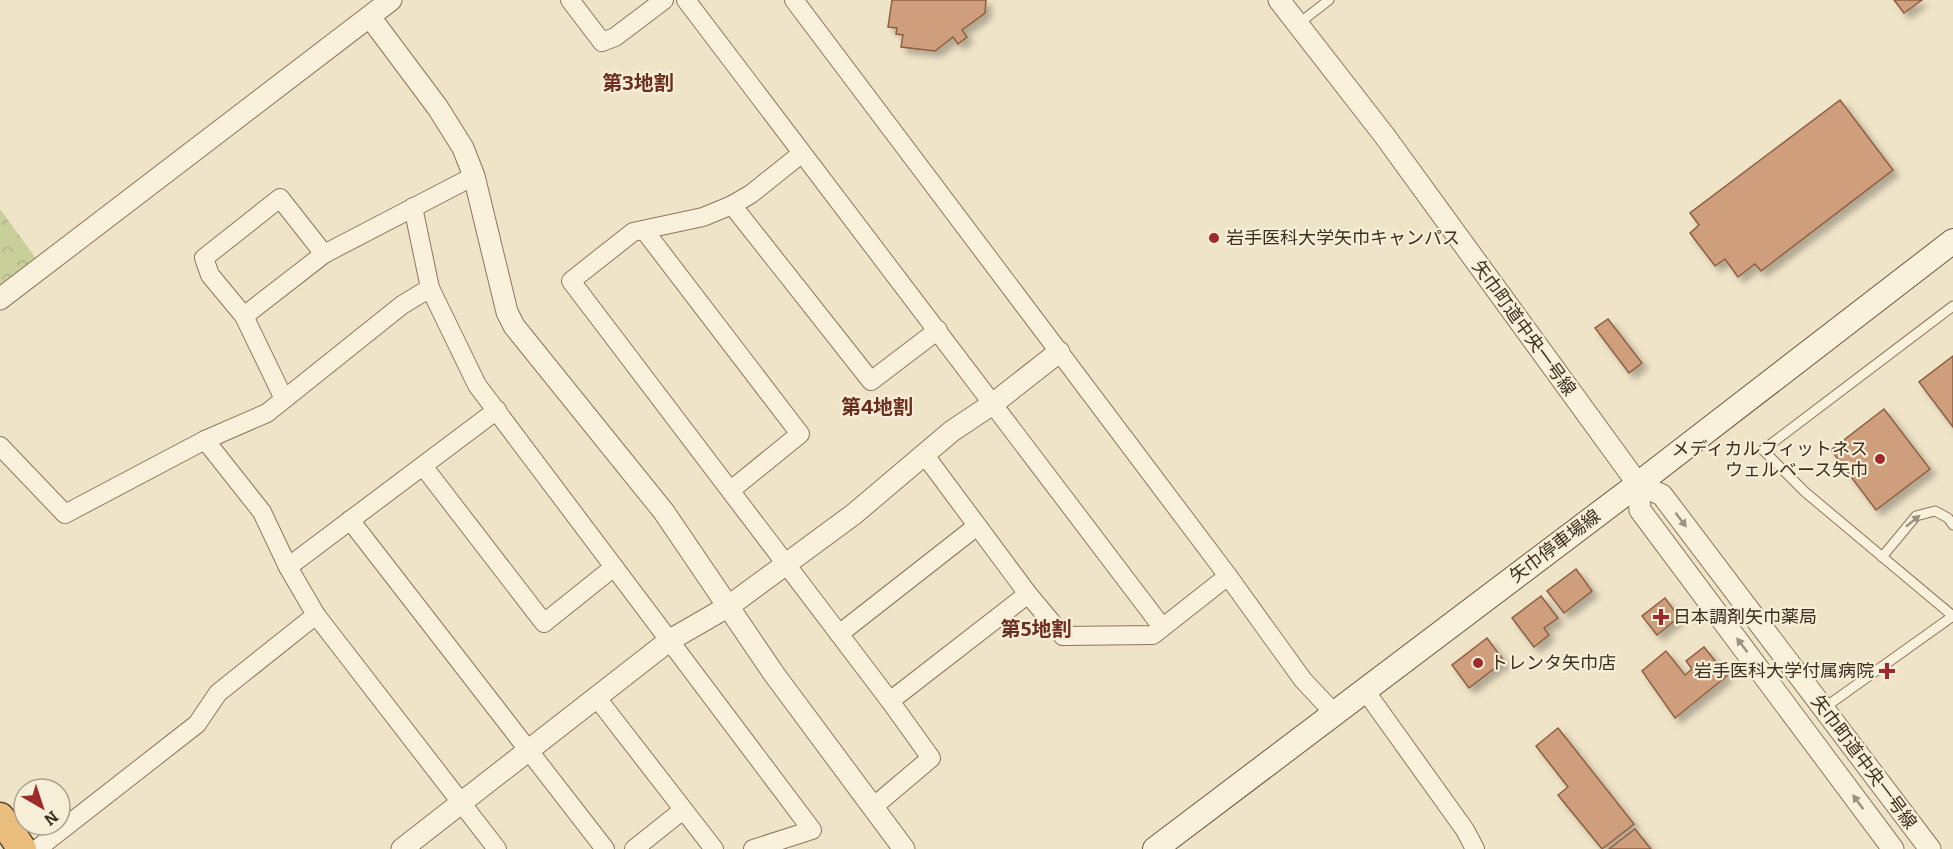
<svg xmlns="http://www.w3.org/2000/svg" width="1953" height="849" font-family="Bitter,'Noto Sans JP',serif">
<defs>
<pattern id="park-crowns" width="20" height="18" patternUnits="userSpaceOnUse" patternTransform="scale(1.5)"><rect width="20" height="18" fill="#c9cf9b"/><path d="M2 6a3 3 0 1 1 6 0M12 15a3 3 0 1 1 6 0" fill="none" stroke="#aeb285"/></pattern>
<filter id="shadow"><feDropShadow dx="5.5" dy="5.5" stdDeviation="3" flood-color="#0004"/></filter>
</defs>
<rect width="100%" height="100%" fill="#f0e4c8"/>
<polygon fill="url(#park-crowns)" points="0,209 37,260 0,292"/>
<g fill="#cf9f7d" stroke="#8d5f41" stroke-width="1.5" filter="url(#shadow)">
<polygon points="892,0 986,0 985,13 962,30 967,37 958,44 953,37 935,51 901,47 903,35 896,34 897,28 888,27"/>
<polygon points="1894,0 1922,0 1904,13"/>
<polygon points="1840,100 1893,170 1761,271 1755,264 1738,277 1725,259 1715,266 1690,233 1699,225 1690,213"/>
<polygon points="1608,319 1642,363 1629,373 1595,328"/>
<polygon points="1953,356 1953,427 1919,382"/>
<polygon points="1884,409 1930,469 1876,510 1831,450"/>
<polygon points="1576,569 1592,591 1564,613 1547,591"/>
<polygon points="1541,596 1558,618 1544,628 1549,635 1534,647 1512,618"/>
<polygon points="1665,598 1679,617 1657,635 1642,616"/>
<polygon points="1487,638 1504,661 1469,688 1452,665"/>
<polygon points="1704,647 1727,676 1675,718 1642,671 1666,651 1685,675 1692,669 1686,661"/>
<polygon points="1558,728 1634,824 1602,849 1558,795 1568,787 1536,746"/>
<polygon points="1635,829 1651,849 1609,849"/>
</g>
<g fill="none" stroke-linecap="round" stroke-linejoin="round">
<defs>
<g id="service">
<polyline points="1298,24 1329,0"/>
<polyline points="1953,306 1763,450 1805,492 1953,616"/>
<polyline points="1882,557 1916,516 1935,511 1948,518 1953,525"/>
<polyline points="1824,708 1953,616"/>
</g>
<g id="minor">
<polyline points="570,0 602,42 615,37 664,0"/>
<polyline points="686,0 1162,627"/>
<polyline points="794,0 1228,576 1303,680 1333,712"/>
<polyline points="801,154 751,194 732,205 703,217 633,232 571,281 890,701 1028,594"/>
<polyline points="732,205 871,381 938,330"/>
<polyline points="413,207 430,288 477,385 812,830 753,849"/>
<polyline points="644,230 800,434 731,490"/>
<polyline points="244,316 324,254 474,176"/>
<polyline points="284,399 244,316 210,275 204,258 280,198 324,254"/>
<polyline points="205,440 262,512 288,567 497,410"/>
<polyline points="0,446 65,514 205,440 267,413 402,305 430,288"/>
<polyline points="924,454 1028,594 1063,636 1153,635 1228,576"/>
<polyline points="423,466 544,623 614,567"/>
<polyline points="350,520 605,849"/>
<polyline points="288,567 316,615"/>
<polyline points="839,634 977,526"/>
<polyline points="1364,689 1465,830 1475,849"/>
<polyline points="597,698 714,849"/>
<polyline points="873,807 931,758 890,701"/>
<polyline points="37,849 197,724 218,693 316,615 497,849"/>
<polyline points="634,849 683,810"/>
</g>
<g id="tertiary">
<polyline points="1279,0 1384,135 1638,484 1662,495 1930,849"/>
<polyline points="370,17 438,108 463,148 474,176 507,312 514,326 664,512 774,674 904,849"/>
<polyline points="0,299 391,0"/>
<polyline points="1638,484 1640,510 1893,849"/>
<polyline points="402,849 670,640 729,606 854,514 952,431 994,403 1059,352"/>
</g>
<polyline id="secondary" points="1155,849 1638,484 1953,241"/>
<polyline id="trunk" points="0,817 22,849"/>
</defs>
<use href="#service" stroke="#8d765c" stroke-width="11"/>
<use href="#minor" stroke="#8d765c" stroke-width="20"/>
<use href="#tertiary" stroke="#8d765c" stroke-width="23"/>
<use href="#secondary" stroke="#6f573f" stroke-width="26"/>
<use href="#trunk" stroke="#5b4430" stroke-width="31"/>
<use href="#service" stroke="#faf1dc" stroke-width="9"/>
<use href="#minor" stroke="#faf1dc" stroke-width="18"/>
<use href="#tertiary" stroke="#faf1dc" stroke-width="21"/>
<use href="#secondary" stroke="#faf1dc" stroke-width="24"/>
<use href="#trunk" stroke="#eabe7c" stroke-width="28"/>
</g>
<defs><path id="oneway-solid" d="M-6-.8H1V-3.2L6.5 0L1 3.2V.8H-6Z" transform="scale(1.5)"/></defs>
<g fill="#9c907e">
<use href="#oneway-solid" transform="translate(1681 520) rotate(53)"/>
<use href="#oneway-solid" transform="translate(1913 521) rotate(-39)"/>
<use href="#oneway-solid" transform="translate(1742 645) rotate(-127)"/>
<use href="#oneway-solid" transform="translate(1858 802) rotate(-126)"/>
</g>
<g fill="#9e2a2b" stroke="#f7eed8" stroke-width="2">
<circle cx="1214" cy="238" r="6"/>
<circle cx="1880" cy="459" r="6"/>
<path d="M1658 608h6v6h6v6h-6v6h-6v-6h-6v-6h6z"/>
<circle cx="1478" cy="663" r="6"/>
<path d="M1884 662h6v6h6v6h-6v6h-6v-6h-6v-6h6z"/>
</g>
<g text-anchor="middle" dominant-baseline="central" stroke-width="4.5" stroke-linejoin="round" paint-order="stroke">
<g font-size="18" fill="#3d2e20" stroke="#f7eed8" text-anchor="start">
<text x="1226" y="238">岩手医科大学矢巾キャンパス</text>
<text x="1868" y="449" text-anchor="end">メディカルフィットネス<tspan x="1868" dy="21">ウェルベース矢巾</tspan></text>
<text x="1673" y="617">日本調剤矢巾薬局</text>
<text x="1490" y="663">トレンタ矢巾店</text>
<text x="1874" y="671" text-anchor="end">岩手医科大学付属病院</text>
</g>
<g font-size="18" fill="#3d2e20" stroke="#f7eed8">
<text transform="translate(1524 328) rotate(54)">矢巾町道中央一号線</text>
<text transform="translate(1555 546) rotate(-37)">矢巾停車場線</text>
<text transform="translate(1864 762) rotate(53)">矢巾町道中央一号線</text>
</g>
<g font-size="20" font-weight="bold" fill="#6b2e1e" stroke="#f7eed8">
<text x="638" y="83">第3地割</text>
<text x="877" y="407">第4地割</text>
<text x="1036" y="629">第5地割</text>
</g>
</g>
<g transform="translate(42 807) rotate(141)"><circle r="28" fill="#f7eed8" stroke="#ada18e" stroke-width="1.5"/>
<path d="M0-4.5L10 22L0 15L-10 22Z" fill="#9e2a2b"/>
<text y="-9" font-size="16" font-weight="bold" text-anchor="middle" fill="#3d2e20">N</text>
</g>
</svg>
